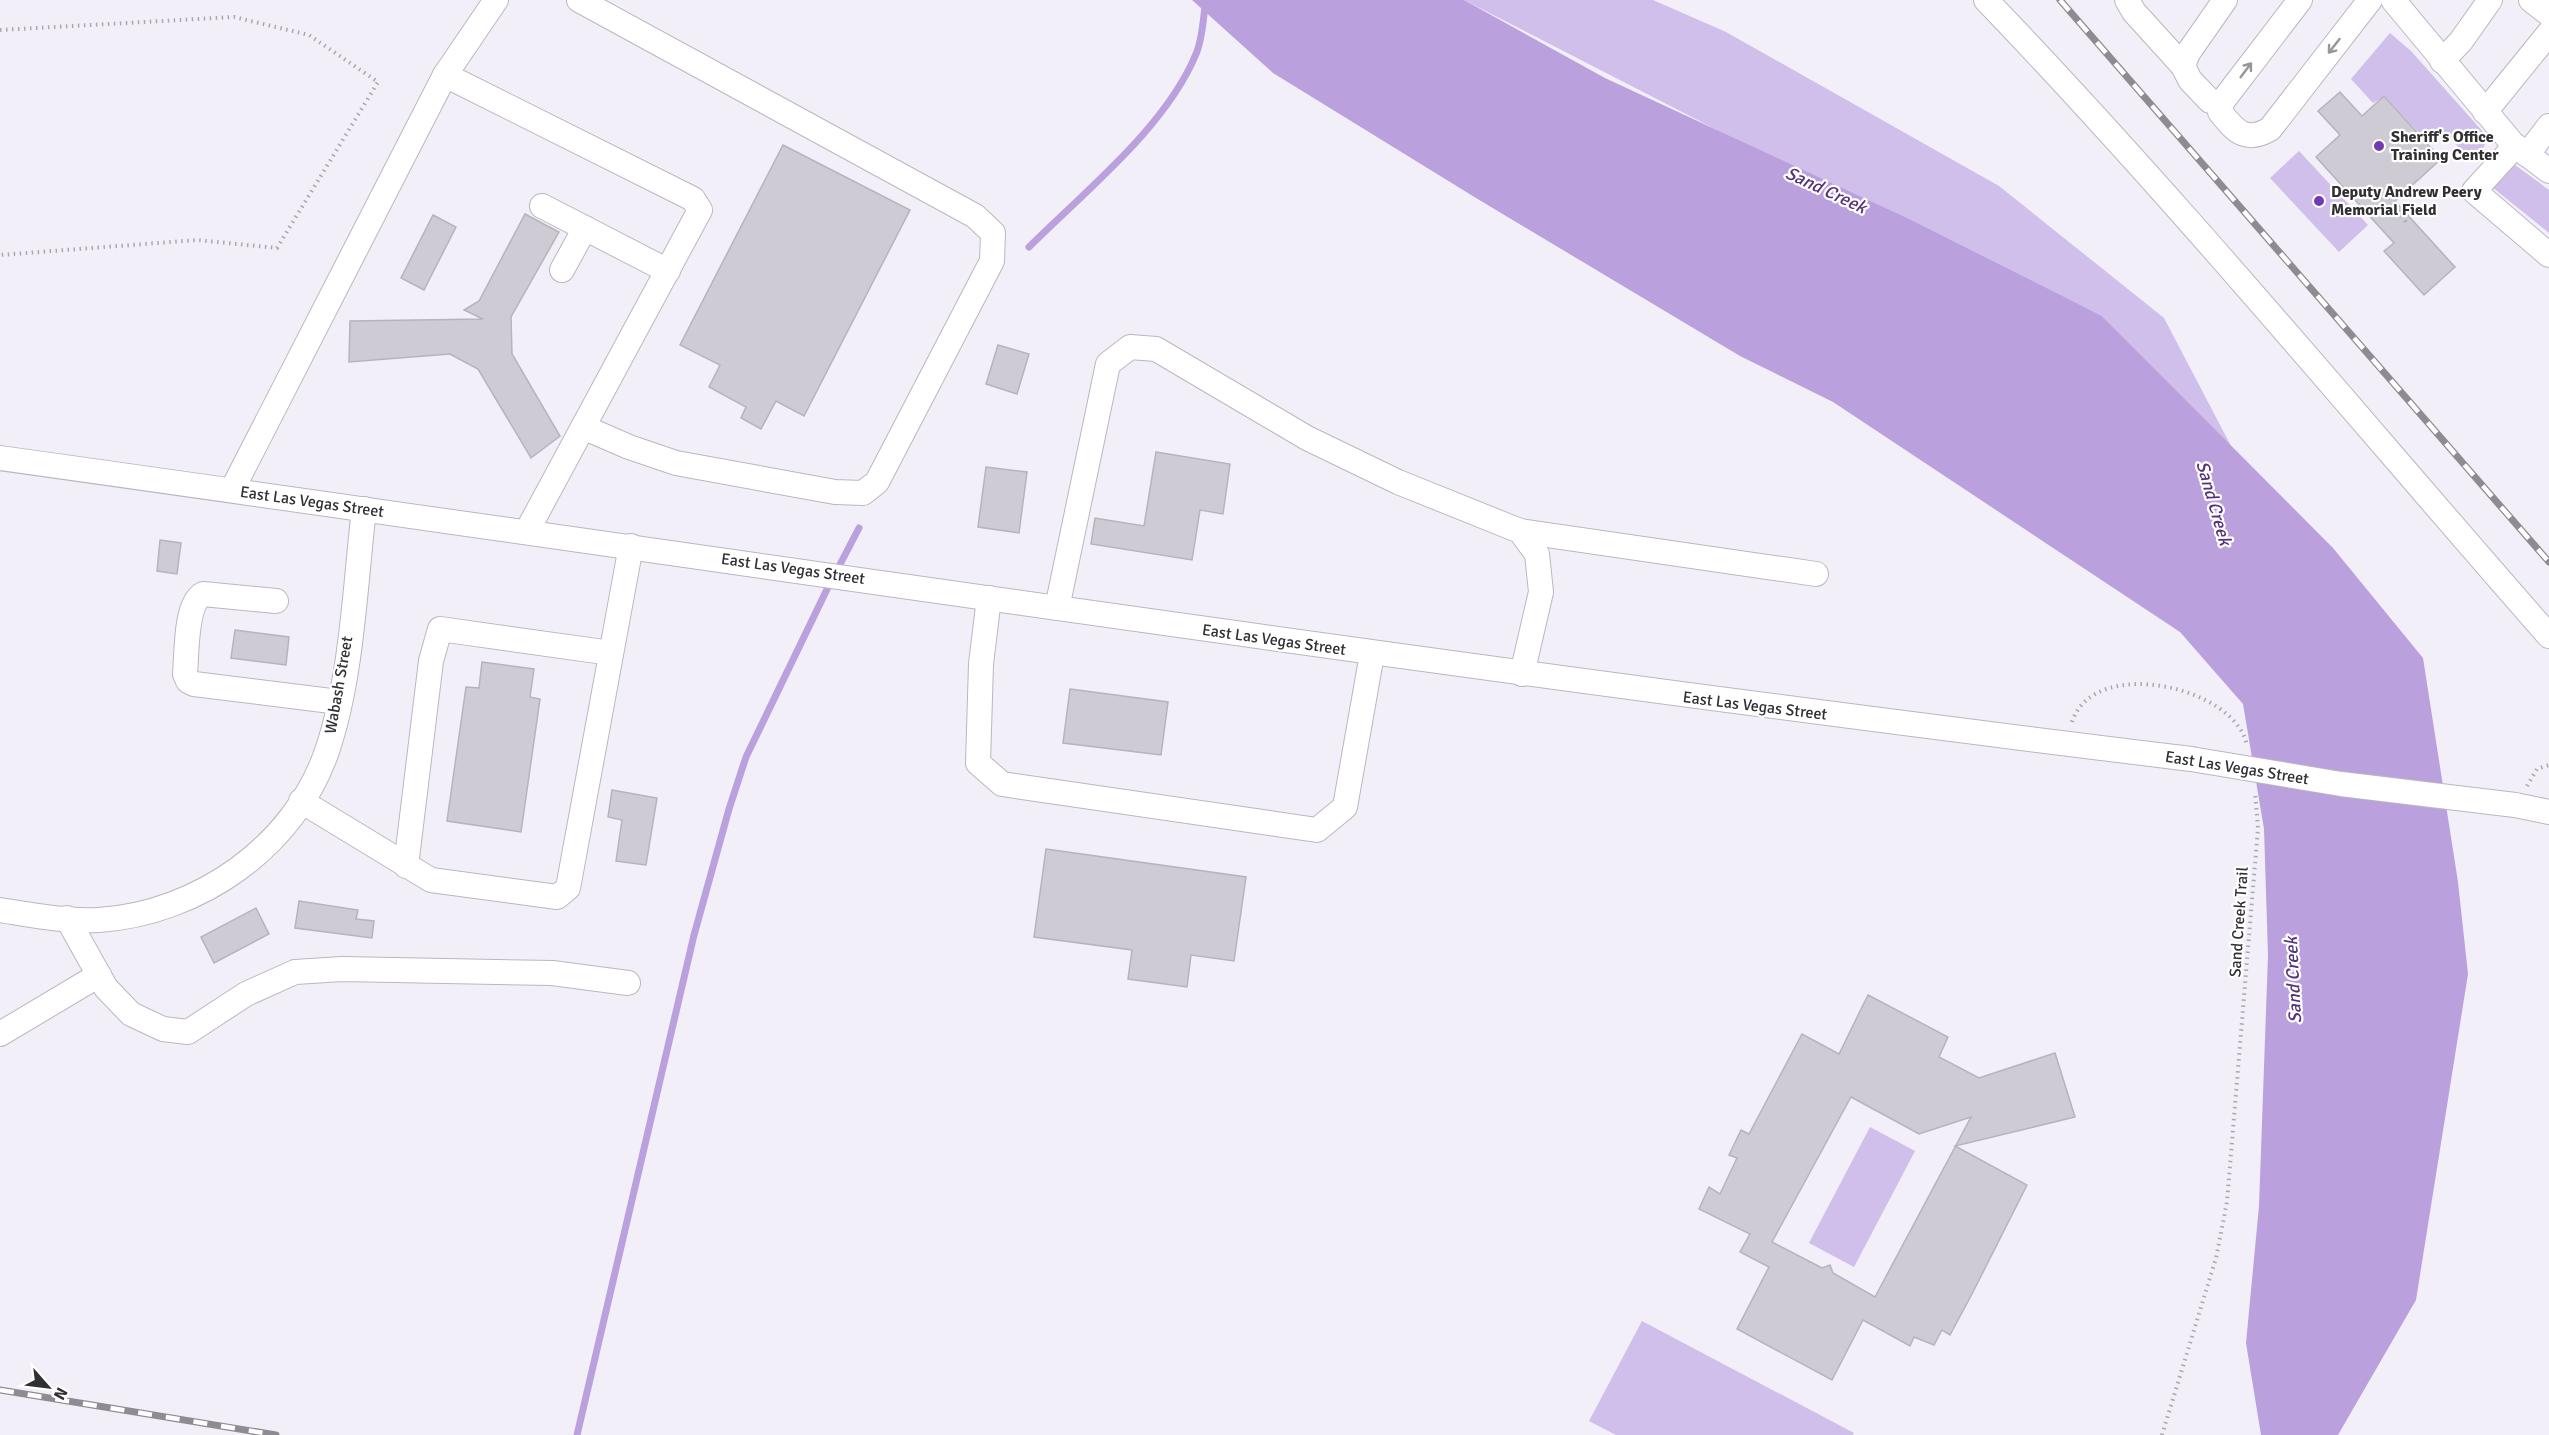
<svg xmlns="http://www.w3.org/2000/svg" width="2549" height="1435" font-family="Signika,sans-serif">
<rect width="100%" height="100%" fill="#f2eff8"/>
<g fill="#d0beeb">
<polygon points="1464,0 1653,0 1726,32 1999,186 2164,318 2231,446 2102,316 1721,132"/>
<polygon points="2390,33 2411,51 2484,133 2485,144 2480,155 2476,151 2469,158 2443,131 2427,142 2385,96 2373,103 2351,79"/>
<polygon points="2299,151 2368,225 2339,252 2270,178"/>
<polygon points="2515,165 2549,190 2549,233 2492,187 2509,166"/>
<polygon points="1870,1127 1915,1151 1854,1267 1809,1243"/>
<polygon points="1642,1321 1854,1433 1853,1435 1616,1435 1589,1421"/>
</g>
<polygon fill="#baa1de" points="1192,0 1464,0 1605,78 1909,219 2102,316 2333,548 2423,658 2458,882 2468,974 2416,1300 2338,1435 2261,1435 2246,1343 2259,1206 2268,955 2264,829 2243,704 2180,632 1833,402 1740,356 1476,198 1273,73"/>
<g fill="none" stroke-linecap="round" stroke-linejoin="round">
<g stroke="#baa1de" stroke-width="7">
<path d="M1029,247C1085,191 1166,127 1196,54C1203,38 1203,17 1206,0"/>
<polyline points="836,572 859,528"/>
<polyline points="577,1435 694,935 729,809 746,757 831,581"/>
</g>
</g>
<g fill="#cecbd4" stroke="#b7b3bd" stroke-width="1.5" fill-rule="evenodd">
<polygon points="2340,92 2362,116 2384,96 2441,159 2395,201 2455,267 2424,295 2384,251 2394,243 2316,157 2340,135 2318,111"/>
<polygon points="783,145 910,210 804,416 776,401 761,429 741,418 746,407 709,387 720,365 680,345"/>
<polygon points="525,214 559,232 511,317 512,354 560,436 531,458 478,369 450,354 349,362 350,321 483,319 464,310 479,301"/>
<polygon points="433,215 456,227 424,290 401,278"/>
<polygon points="998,345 1029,354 1017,394 986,384"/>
<polygon points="1156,452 1230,464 1223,514 1200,510 1192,560 1091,544 1095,518 1144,526"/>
<polygon points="986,467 1027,472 1019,533 978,527"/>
<polygon points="160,540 181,543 177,574 157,571"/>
<polygon points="235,630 289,637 286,665 231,658"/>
<polygon points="482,662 534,669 530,697 540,699 521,832 447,821 466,687 479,688"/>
<polygon points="1070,689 1168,702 1161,755 1063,743"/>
<polygon points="612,790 657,798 646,865 616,861 622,820 608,817"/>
<polygon points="1046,849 1246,877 1234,961 1191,955 1187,987 1128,979 1132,950 1034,937"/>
<polygon points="299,901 358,910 356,919 374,921 372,938 295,928"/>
<polygon points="256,908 269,934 214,963 201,937"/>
<path d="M1868,995L1948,1037L1939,1057L1979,1078L2055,1053L2075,1117L1955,1146L2027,1185L1972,1294L1950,1335L1942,1330L1934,1345L1914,1337L1910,1346L1863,1320L1832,1380L1737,1329L1769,1267L1740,1252L1750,1234L1699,1209L1709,1187L1720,1194L1737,1158L1729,1155L1741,1130L1749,1134L1802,1034L1839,1054ZM1851,1097L1919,1134L1971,1117L1875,1297L1833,1273L1830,1265L1822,1268L1772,1242Z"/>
</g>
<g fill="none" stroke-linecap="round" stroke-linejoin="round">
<defs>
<g id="minor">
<polyline points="579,0 975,216 993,233 992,261 877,482 863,493 835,492 676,463 629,447 583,427"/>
<path d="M1986,0C2182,204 2362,423 2549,636"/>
<polyline points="2127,0 2134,12 2183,66"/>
<path d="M2300,0L2222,102L2220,112C2236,132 2246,143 2270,129L2370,0"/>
<polyline points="2393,0 2512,143 2549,171"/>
<polyline points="2531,0 2549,14"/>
<polyline points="2442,61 2461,41 2490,0"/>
<polyline points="445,75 693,199 700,210 527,531"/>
<polyline points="2222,102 2210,101 2190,80 2183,66 2188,53 2225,0"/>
<polyline points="2485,112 2549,33"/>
<polyline points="2515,146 2474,191 2549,255"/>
<polyline points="2527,155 2549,126"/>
<polyline points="542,206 668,271"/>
<polyline points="562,270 585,228"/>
<path d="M0,458C730,560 1459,670 2191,759"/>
<polyline points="232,490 445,75 496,0"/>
<polyline points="1520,531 1816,574"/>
<polyline points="989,598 981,664 978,763 1002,784 1317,830 1345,807 1372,654"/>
<path d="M276,601L203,594C185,604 187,653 185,674L188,681L194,684L339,702"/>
<polyline points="1057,608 1108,364 1130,347 1156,349 1307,438 1398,482 1520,531 1537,554 1541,592 1522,674"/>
<polyline points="301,801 431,880 557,897 568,888 631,546"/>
<polyline points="2515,805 2549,812"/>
<polyline points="406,866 431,661 440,629 611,653"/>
<path d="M0,910C32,915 67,922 99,920C199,913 294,847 327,751C352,678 355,586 364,509"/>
<polyline points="67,918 106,988 131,1014 163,1029 188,1032 246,994 295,972 342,969 552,973 628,983"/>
<polyline points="0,1034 99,975"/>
</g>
</defs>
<use href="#minor" stroke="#bab7c0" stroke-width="26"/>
<g stroke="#aaa8ae" stroke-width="4" stroke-dasharray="1.5 4.5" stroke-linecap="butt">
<polyline points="0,30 234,17 309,35 378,82 277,248 197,240 0,255"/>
<polyline points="2396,205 2407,224"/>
<path d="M2072,722C2094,654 2237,687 2247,746"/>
<polyline points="2527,786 2537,769 2549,765"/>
<polyline points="2162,1435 2216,1258 2227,1202 2258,828 2255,792"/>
</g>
<use href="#minor" stroke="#fff" stroke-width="24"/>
<defs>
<g id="rail">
<polyline points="2060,0 2549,562"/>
<polyline points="0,1390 276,1435"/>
</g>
</defs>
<use href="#rail" stroke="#8e8c92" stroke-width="7"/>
<use href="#rail" stroke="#fff" stroke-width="4.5" stroke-dasharray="14" stroke-linecap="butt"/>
<defs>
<polyline id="minor-bridge" points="2191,759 2341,784 2515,805"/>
</defs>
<use href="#minor-bridge" stroke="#bab7c0" stroke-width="26" stroke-linecap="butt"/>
<use href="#minor-bridge" stroke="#fff" stroke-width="24"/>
</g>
<defs><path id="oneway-shaft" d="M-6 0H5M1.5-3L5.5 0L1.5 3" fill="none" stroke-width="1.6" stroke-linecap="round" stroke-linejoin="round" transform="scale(1.5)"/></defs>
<g stroke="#989798">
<use href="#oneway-shaft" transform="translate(2334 46) rotate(128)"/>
<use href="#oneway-shaft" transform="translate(2246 70) rotate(-53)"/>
</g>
<g fill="#743ab0" stroke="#fff" stroke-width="2">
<circle cx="2379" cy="146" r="6"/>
<circle cx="2319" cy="201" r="6"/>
</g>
<g text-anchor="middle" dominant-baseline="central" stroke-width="4.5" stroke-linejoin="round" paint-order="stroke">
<g font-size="16" font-weight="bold" fill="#302f32" stroke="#fff" text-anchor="start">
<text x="2391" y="137">Sheriff's Office<tspan x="2391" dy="18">Training Center</tspan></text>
<text x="2331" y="192">Deputy Andrew Peery<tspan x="2331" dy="18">Memorial Field</tspan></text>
</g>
<g font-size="16" fill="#302f32" stroke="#fff">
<text transform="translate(312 502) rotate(8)">East Las Vegas Street</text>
<text transform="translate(793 569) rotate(8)">East Las Vegas Street</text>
<text transform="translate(1274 640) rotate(8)">East Las Vegas Street</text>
<text transform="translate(339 685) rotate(-80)">Wabash Street</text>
<text transform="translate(1755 706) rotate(7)">East Las Vegas Street</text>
<text transform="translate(2237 768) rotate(9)">East Las Vegas Street</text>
<text transform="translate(2239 922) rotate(-86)">Sand Creek Trail</text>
</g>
<g font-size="18" font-style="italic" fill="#55337c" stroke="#fff">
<text transform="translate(1826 190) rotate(25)">Sand Creek</text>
<text transform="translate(2214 503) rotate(74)">Sand Creek</text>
<text transform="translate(2293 980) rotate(-93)">Sand Creek</text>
</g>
</g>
<g transform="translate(48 1387) rotate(118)" stroke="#ffffff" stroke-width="4.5" paint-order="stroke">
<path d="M0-4.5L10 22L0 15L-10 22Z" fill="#302f32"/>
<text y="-9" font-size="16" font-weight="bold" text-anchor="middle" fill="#302f32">N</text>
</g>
</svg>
